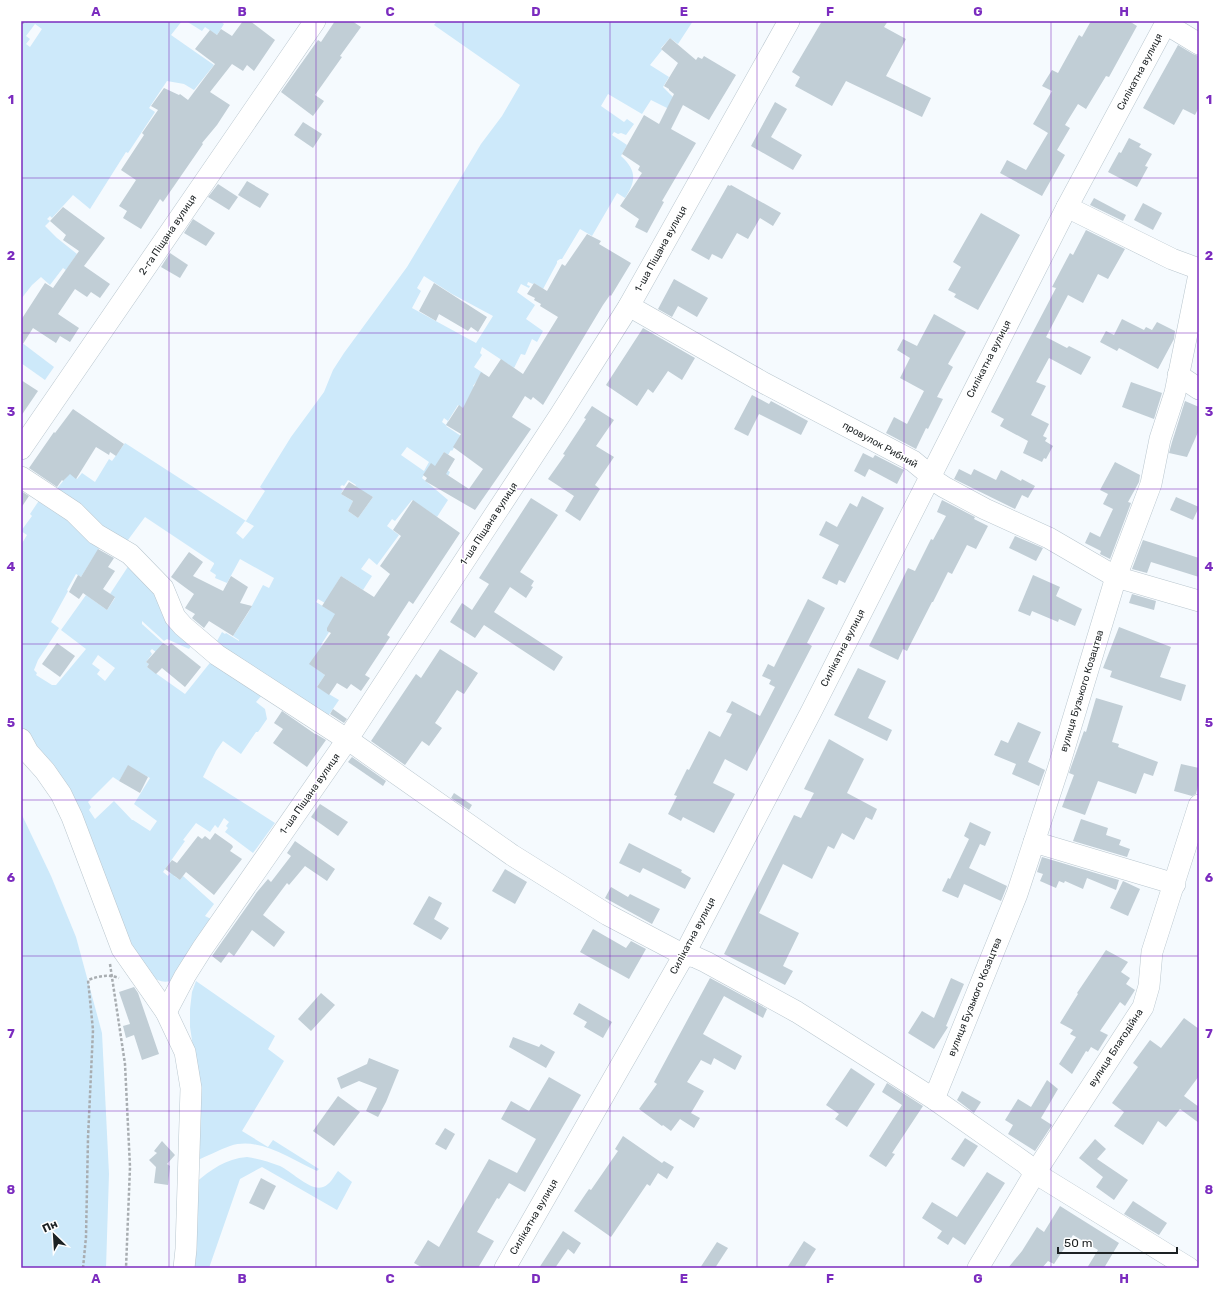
<svg xmlns="http://www.w3.org/2000/svg" width="1220" height="1289" font-family="Rubik,sans-serif">
<rect width="100%" height="100%" fill="#f5fafe"/>
<g fill="#cde9fa" fill-rule="evenodd">
<path d="M21,21H182L171,35L214,65L194,90L184,84L167,81L149,108L155,112L128,153L126,152L90,209L73,195L52,218L50,216L47,219L50,221L45,226L57,238L77,254L66,270L63,268L50,285L41,277L32,285L21,299ZM35,24L42,29L30,47L26,44L30,39L26,36Z"/>
<polygon points="186,21 220,21 224,24 217,35 205,27 202,31"/>
<path d="M437,21H693L678,44L670,38L661,48L662,50L650,65L669,77L663,87L675,99L669,109L651,100L642,114L608,94L601,106L624,122L627,119L634,124L626,135L621,133L618,134L614,132L612,135L627,145L621,156C636,170 637,180 625,198L617,193L592,236L580,229L562,259H560L557,261V263L543,289L534,283L533,284L528,282L527,285L530,286L529,288L521,284L517,292L535,305L526,319L543,331L537,342L532,339L525,355L521,354L514,368L482,347L480,353L482,355L474,367L483,373L473,386L476,388L464,409L458,405L448,421L444,418L442,422L446,425L448,421L449,422L446,426L461,436L452,451L451,450L448,455L444,452L437,464L450,472L448,476L430,465L422,478L448,500L437,517L412,500L395,521L392,519L387,526L399,535L377,565L369,558L361,569L372,576L363,590L341,576L332,591V607L318,599L316,602L339,616L321,645L330,650L310,664L325,675L317,687L339,700L326,719L214,642L216,640L217,641L222,632L225,634L226,633L239,641V640L233,636L248,613L263,585L269,588L274,578L240,559L227,583L215,578L216,575L210,571L214,564V563L145,517L125,544L54,492L74,468V476L77,479L82,473L95,482L109,459L112,461L125,443L246,521L265,491L260,487L291,437L324,392L333,370L344,353L407,267L481,144L502,116L520,85L434,25ZM424,276L452,294L493,316L476,343L412,308L421,291L417,288ZM407,447L429,462L424,471L401,455ZM348,480L356,485L352,491L366,493L373,497L358,518L348,511L353,501L341,494L343,490L340,487L342,485L344,486ZM245,521L254,526L243,539L236,533Z"/>
<polygon points="21,342 54,367 45,380 21,363"/>
<path d="M40,499L103,542L81,577L76,574L67,590L68,591L51,622L59,628L38,660L34,670L37,673L36,675L52,685H56L86,649L61,630L86,595L107,610L115,598L110,594L131,562L194,642L189,649L167,639L164,641L142,621V624L163,643L156,652L152,649L150,651L152,654L146,662L149,664L147,667L185,694L213,659L263,694L256,702L265,709L267,719L258,732H256L241,754L223,741L216,751L203,777L275,823L253,853L225,832L228,828L226,826L229,822L224,818L218,828L215,825L210,832L196,823L183,840L185,841L163,872L168,876L173,870L176,873L174,876L180,880L183,876L214,904L205,916L211,919L171,981C156,985 149,973 141,962L21,728V545L27,535L21,531L32,516L30,514ZM98,655L115,668L105,681L97,674L100,670L92,664ZM128,766L150,778L134,804L157,821L150,831L133,820H132L114,801L95,819L89,810L91,807L88,802L113,777L119,781Z"/>
<polygon points="21,813 51,876 76,937 102,1033 109,1174 106,1268 21,1268"/>
<path d="M196,981L275,1036L268,1049L284,1061L242,1131L268,1147L273,1140L319,1169L317,1171C291,1160 260,1136 230,1146C219,1150 207,1156 196,1161V1067L190,1027V1009L192,992Z"/>
<path d="M247,1157C259,1159 269,1162 280,1166C291,1171 311,1192 323,1187C330,1185 334,1176 338,1171L352,1182L337,1210L262,1167L240,1179L209,1268H191L195,1183C212,1169 225,1159 247,1157Z"/>
</g>
<g fill="#c1ced6">
<polygon points="243,21 250,21 275,40 254,71 247,65 243,71 232,64 210,92 230,105 217,125 202,143 203,144 163,202 160,199 141,229 123,218 127,211 119,206 136,180 121,170 144,135 142,133 158,110 151,106 164,88 179,95 180,94 188,100 215,64 195,49 210,30 217,35 221,29 232,36"/>
<polygon points="335,21 352,21 361,27 340,56 342,57 315,95 324,101 313,116 281,92 318,40 321,42"/>
<polygon points="822,21 888,21 884,27 906,39 886,76 931,98 922,117 846,81 832,106 795,86 800,77 792,72"/>
<polygon points="1091,21 1129,21 1137,26 1109,77 1106,76 1086,109 1078,104 1065,125 1070,128 1057,150 1065,155 1042,196 1000,173 1007,160 1026,170 1048,133 1033,124 1052,91 1042,86 1052,70 1058,73 1079,35 1082,37"/>
<polygon points="670,38 696,60 698,57 702,59 704,56 736,75 709,120 683,105 671,129 696,143 662,201 664,202 647,233 635,227 639,219 620,206 642,173 638,170 640,166 622,154 644,115 659,124 674,94 669,90 669,89 664,86 678,63 661,49"/>
<polygon points="1178,45 1193,54 1199,56 1199,107 1195,115 1183,109 1174,125 1143,108"/>
<polygon points="775,102 787,109 771,137 802,155 793,170 751,146"/>
<polygon points="303,122 322,134 313,148 294,135"/>
<polygon points="1129,138 1141,144 1139,147 1152,154 1145,166 1148,167 1137,187 1108,172 1119,152 1121,153"/>
<polygon points="247,181 269,194 260,208 238,195"/>
<polygon points="218,184 238,197 229,210 208,197"/>
<polygon points="728,185 730,186 731,185 781,213 773,226 760,218 748,239 737,233 722,259 712,254 709,260 691,250"/>
<polygon points="1094,198 1126,215 1123,221 1090,205"/>
<polygon points="1143,203 1162,213 1153,230 1134,220"/>
<polygon points="63,207 105,238 84,266 110,284 100,298 91,292 87,297 75,289 58,314 79,328 70,342 60,336 56,343 33,328 21,347 21,320 45,283 53,288 79,251 63,240 66,235 50,221"/>
<polygon points="981,213 1020,235 978,310 954,297 956,294 948,290 961,267 953,262"/>
<polygon points="193,219 215,233 206,246 184,233"/>
<polygon points="1086,230 1125,249 1108,279 1098,274 1083,303 1068,295 1046,337 1067,348 1069,346 1091,357 1081,375 1049,358 1036,382 1046,386 1031,415 1049,424 1043,436 1047,438 1045,441 1053,446 1046,459 1044,458 1042,462 1023,453 1028,441 1000,426 1004,419 991,412 1056,288 1052,287 1070,253 1073,255"/>
<polygon points="587,234 601,241 599,244 631,263 611,296 610,295 603,305 543,405 533,397 531,400 525,396 512,417 531,429 475,510 425,481 427,478 423,475 431,463 435,466 444,452 455,459 446,474 469,489 483,469 453,447 461,434 446,425 459,405 463,408 481,372 489,377 501,359 523,374 558,317 540,306 541,304 534,300 535,298 527,294 534,283 547,291 562,264 565,266"/>
<polygon points="170,253 188,265 180,278 161,267"/>
<polygon points="674,279 708,298 697,317 678,306 672,317 658,309"/>
<polygon points="434,283 487,317 478,332 471,327 468,331 439,314 436,321 419,311"/>
<polygon points="934,314 966,332 948,364 953,367 937,397 943,399 928,429 926,428 916,449 886,433 894,417 907,424 924,391 900,378 910,358 897,350 903,339 917,346"/>
<polygon points="1122,319 1144,330 1146,327 1152,330 1157,322 1175,331 1174,339 1158,369 1119,348 1117,351 1100,342 1106,331 1114,335"/>
<polygon points="643,328 695,358 682,380 668,371 653,393 648,389 637,406 606,385"/>
<polygon points="21,380 38,391 21,416"/>
<polygon points="1131,382 1162,393 1154,419 1122,407"/>
<polygon points="752,395 769,404 771,401 808,421 801,435 759,414 748,436 734,429"/>
<polygon points="1185,401 1199,407 1199,430 1187,457 1169,453 1172,442"/>
<polygon points="592,406 614,420 596,446 614,457 595,485 600,489 580,521 565,511 574,496 548,479 565,455 563,454 586,419 584,418"/>
<polygon points="73,409 124,444 116,456 110,452 109,455 96,447 76,479 70,474 63,481 62,480 57,487 29,468 54,432 55,433"/>
<polygon points="863,453 873,458 875,455 904,470 897,484 869,469 865,477 854,471"/>
<polygon points="1115,462 1140,475 1139,482 1128,502 1131,503 1110,559 1100,554 1101,551 1085,543 1090,532 1100,537 1113,509 1103,504 1108,494 1100,490"/>
<polygon points="959,469 971,475 974,469 996,480 1001,470 1021,481 1022,479 1035,486 1028,498 1022,495 1015,509 954,479"/>
<polygon points="349,482 373,497 358,518 348,511 353,501 341,494"/>
<polygon points="21,491 29,496 21,508"/>
<polygon points="862,496 884,508 845,583 839,580 837,585 822,578 839,545 819,535 826,521 837,527 850,503 857,507"/>
<polygon points="1176,497 1199,507 1193,520 1170,510"/>
<polygon points="531,498 558,515 520,572 534,581 531,586 533,587 526,598 510,587 494,612 563,657 554,671 484,625 475,638 450,622 462,603 472,610 489,584 479,578"/>
<polygon points="413,500 460,533 413,604 409,601 387,635 390,637 365,675 370,678 361,691 351,684 347,689 337,683 329,695 317,687 325,675 309,664 331,633 327,631 327,628 335,614 322,606 341,576 374,597 390,574 380,566 401,536 393,530"/>
<polygon points="942,500 975,517 974,519 988,526 976,549 967,545 952,574 948,572 933,602 932,602 907,651 903,649 898,660 869,646 908,568 915,571 931,539 933,540 946,516 937,512"/>
<polygon points="1015,536 1043,548 1036,561 1009,548"/>
<polygon points="1143,540 1199,558 1199,577 1151,562 1147,573 1132,569"/>
<polygon points="98,549 114,558 108,567 115,571 103,589 115,597 107,610 83,593 79,599 69,592 78,575 81,577"/>
<polygon points="189,552 203,562 193,576 223,591 231,576 248,587 240,603 252,606 233,636 209,621 204,628 192,618 195,614 185,608 194,594 171,577"/>
<polygon points="1033,575 1060,587 1056,596 1082,609 1075,626 1059,619 1058,622 1032,611 1030,616 1018,611"/>
<polygon points="1132,594 1156,601 1154,610 1129,603"/>
<polygon points="808,599 825,608 807,643 812,646 747,771 725,759 713,783 735,794 714,833 683,817 681,821 668,814 677,796 674,795 687,769 689,770 709,731 720,737 732,714 726,712 732,701 760,716 775,687 769,684 771,680 762,676 768,664 774,667"/>
<polygon points="1119,627 1171,647 1160,677 1186,685 1181,701 1110,677 1112,671 1103,668"/>
<polygon points="57,643 75,656 60,677 42,664"/>
<polygon points="163,643 168,646 171,643 201,667 185,687 162,668 156,674 147,667 149,664 146,662"/>
<polygon points="440,649 478,673 464,694 457,690 435,723 442,728 429,746 422,741 405,765 371,741 416,674 421,678"/>
<polygon points="858,668 886,681 868,718 892,730 887,741 834,715"/>
<polygon points="1096,698 1123,706 1112,742 1119,744 1118,747 1158,762 1153,776 1144,773 1136,794 1098,781 1085,815 1062,807 1074,775 1069,773 1071,767 1084,731 1086,732"/>
<polygon points="333,709 347,719 344,723 330,714"/>
<polygon points="282,711 315,734 316,734 326,740 307,767 273,743 283,729 274,723"/>
<polygon points="1018,722 1041,732 1028,762 1045,770 1039,786 1012,774 1016,764 994,755 1001,740 1008,743"/>
<polygon points="829,739 864,759 847,793 877,809 872,820 866,817 854,840 842,833 834,849 828,846 812,879 783,864 759,913 799,933 783,966 793,971 785,985 724,954 794,815 801,818 814,793 804,789"/>
<polygon points="352,757 386,781 383,786 348,762"/>
<polygon points="1181,764 1199,768 1199,781 1196,794 1192,796 1174,791"/>
<polygon points="128,765 148,777 140,793 119,781"/>
<polygon points="454,793 472,805 469,810 451,798"/>
<polygon points="320,804 348,822 338,836 311,817"/>
<polygon points="1081,819 1108,828 1106,835 1121,840 1119,845 1130,849 1127,857 1073,841"/>
<polygon points="970,822 991,832 985,846 980,844 969,868 1007,886 1001,901 964,884 958,898 942,891 948,878 950,879 969,839 964,836"/>
<polygon points="215,833 232,845 233,847 230,851 242,859 214,895 186,872 180,880 165,869 172,860 177,863 198,836 202,839 205,836 210,840"/>
<polygon points="295,841 335,869 327,881 305,866 289,885 287,883 263,915 285,932 274,947 252,930 234,956 229,952 221,963 212,956 257,892 268,879 271,882 291,856 287,853"/>
<polygon points="629,843 682,870 681,872 691,878 685,889 643,868 640,873 619,863"/>
<polygon points="1042,857 1119,880 1116,890 1087,878 1083,889 1065,881 1064,883 1059,881 1056,888 1040,881 1043,874 1037,872"/>
<polygon points="505,869 527,882 515,904 492,891"/>
<polygon points="1123,881 1140,889 1128,916 1110,908"/>
<polygon points="611,887 628,897 630,894 660,909 652,924 605,898"/>
<polygon points="429,896 442,903 434,919 449,928 441,940 413,924"/>
<polygon points="593,929 626,948 631,941 646,949 629,979 580,952"/>
<polygon points="1106,950 1128,962 1121,972 1130,978 1126,984 1135,990 1125,1006 1120,1002 1100,1031 1108,1035 1098,1051 1091,1047 1088,1052 1086,1051 1072,1074 1059,1064 1076,1037 1070,1034 1073,1030 1060,1023 1078,994 1077,993"/>
<polygon points="710,978 767,1009 763,1018 724,996 703,1034 742,1056 735,1070 714,1058 711,1065 701,1060 687,1082 704,1091 691,1113 700,1118 694,1128 680,1119 671,1131 663,1125 662,1126 639,1109 657,1084 654,1082"/>
<polygon points="951,978 964,984 946,1026 948,1027 934,1049 908,1033 922,1011 934,1018"/>
<polygon points="134,987 138,993 159,1054 142,1060 134,1035 126,1038 123,1026 130,1024 119,992"/>
<polygon points="321,993 335,1005 311,1031 298,1019"/>
<polygon points="579,1003 612,1022 603,1038 584,1027 587,1022 573,1014"/>
<polygon points="1184,1018 1199,1029 1199,1076 1184,1096 1199,1107 1199,1123 1180,1109 1166,1127 1158,1121 1143,1145 1114,1126 1124,1112 1112,1103 1138,1067 1133,1063 1150,1040 1161,1048"/>
<polygon points="513,1037 539,1047 541,1044 555,1052 546,1068 509,1047"/>
<polygon points="369,1058 399,1070 386,1102 378,1117 366,1111 377,1088 359,1081 341,1089 337,1078 367,1064"/>
<polygon points="851,1068 875,1084 847,1127 835,1119 839,1114 826,1105"/>
<polygon points="549,1077 581,1095 525,1192 509,1183 499,1199 497,1198 477,1232 494,1241 478,1268 423,1268 414,1263 428,1240 439,1247 489,1159 517,1173 536,1139 501,1119 511,1101 529,1111"/>
<polygon points="1047,1080 1058,1089 1041,1118 1052,1125 1035,1151 1008,1134 1013,1125 1005,1120 1018,1099 1031,1107"/>
<polygon points="887,1083 923,1106 892,1153 895,1154 886,1167 869,1156 902,1105 882,1092"/>
<polygon points="962,1091 981,1102 974,1113 957,1100"/>
<polygon points="338,1096 360,1112 334,1146 313,1131"/>
<polygon points="445,1128 455,1134 446,1150 435,1144"/>
<polygon points="623,1136 662,1163 664,1161 674,1167 667,1179 658,1173 650,1186 647,1184 611,1237 574,1211 589,1189 591,1190 618,1151 615,1149"/>
<polygon points="965,1138 978,1146 964,1167 951,1159"/>
<polygon points="1095,1139 1106,1149 1097,1159 1128,1180 1114,1200 1096,1187 1103,1177 1079,1158"/>
<polygon points="162,1141 175,1155 167,1164 170,1166 168,1185 154,1183 156,1167 149,1160 157,1153 154,1151"/>
<polygon points="987,1172 1005,1183 965,1245 953,1237 948,1245 937,1238 942,1231 922,1218 932,1202 957,1217"/>
<polygon points="261,1178 276,1186 264,1210 249,1203"/>
<polygon points="1133,1201 1167,1223 1159,1235 1124,1214"/>
<polygon points="1060,1206 1119,1243 1104,1268 1087,1268 1098,1250 1073,1235 1054,1264 1048,1261 1042,1268 1008,1268 1022,1251 1037,1227 1044,1232"/>
<polygon points="563,1231 581,1243 574,1254 568,1249 555,1268 539,1268"/>
<polygon points="804,1241 816,1249 804,1268 787,1268"/>
<polygon points="717,1242 728,1248 715,1268 700,1268"/>
</g>
<g fill="none" stroke-linecap="round" stroke-linejoin="round">
<defs>
<g id="minor">
<polyline points="1166,24 1199,44"/>
<polyline points="1067,207 1172,259 1199,269"/>
<polyline points="629,306 764,383 913,461 930,475 935,481 944,487 985,509 1049,538 1116,577 1199,601"/>
<polyline points="1178,375 1199,389"/>
<polyline points="21,449 315,21"/>
<polyline points="21,477 74,512 96,534 130,554 163,588 175,617 183,626 217,655 357,746 512,855 608,915 684,955 695,957 706,962 797,1012 934,1099 1025,1163 1035,1173 1189,1268"/>
<polyline points="21,739 28,752 45,771 61,794 72,817 122,949 166,1012 185,1052 191,1088 186,1249 184,1268"/>
<polyline points="1034,842 1175,884"/>
<polyline points="166,1012 185,976 202,949 347,740 560,415 629,306 789,21"/>
<polyline points="934,1099 1017,894 1058,769 1116,577 1151,484 1160,439 1175,393 1199,274"/>
<polyline points="505,1268 684,955 812,710 1067,207 1167,21"/>
<polyline points="978,1268 1035,1173 1143,1007 1149,986 1152,952 1199,805"/>
</g>
</defs>
<use href="#minor" stroke="#bac7cf" stroke-width="22"/>
<g stroke="#a8adb1" stroke-width="2.5" stroke-dasharray="3 2" stroke-linecap="butt">
<polyline points="21,23 27,21"/>
<polyline points="110,964 125,1064 130,1167 126,1268"/>
<path d="M83,1268L86,1237L88,1138L93,1030L88,980C99,976 108,974 119,978"/>
</g>
<use href="#minor" stroke="#fff" stroke-width="21"/>
</g>
<path fill="none" stroke="#7b2cbf" stroke-width="1" stroke-opacity="0.55" d="M169,21V1268M316,21V1268M463,21V1268M610,21V1268M757,21V1268M904,21V1268M1051,21V1268M21,178H1199M21,333H1199M21,489H1199M21,644H1199M21,800H1199M21,956H1199M21,1111H1199"/>
<g text-anchor="middle" dominant-baseline="central" stroke-width="3" stroke-linejoin="round" paint-order="stroke">
<g font-size="10" fill="#1d2224" stroke="#fff">
<text transform="translate(1140 72) rotate(-62)">Силікатна вулиця</text>
<text transform="translate(168 235) rotate(-56)">2-га Піщана вулиця</text>
<text transform="translate(661 249) rotate(-61)">1-ша Піщана вулиця</text>
<text transform="translate(989 359) rotate(-63)">Силікатна вулиця</text>
<text transform="translate(880 445) rotate(29)">провулок Рибний</text>
<text transform="translate(489 524) rotate(-57)">1-ша Піщана вулиця</text>
<text transform="translate(843 648) rotate(-63)">Силікатна вулиця</text>
<text transform="translate(1082 691) rotate(-73)">вулиця Бузького Козацтва</text>
<text transform="translate(310 794) rotate(-55)">1-ша Піщана вулиця</text>
<text transform="translate(693 936) rotate(-62)">Силікатна вулиця</text>
<text transform="translate(975 997) rotate(-68)">вулиця Бузького Козацтва</text>
<text transform="translate(1116 1048) rotate(-57)">вулиця Благодійна</text>
<text transform="translate(534 1217) rotate(-60)">Силікатна вулиця</text>
</g>
</g>
<rect width="1220" height="1289" fill="none" stroke="#ffffff" stroke-width="44"/>
<g transform="translate(54 1235) rotate(335)" stroke="#ffffff" stroke-width="3" paint-order="stroke">
<path d="M0-3L7 15L0 10L-7 15Z" fill="#1d2224"/>
<text y="-6" font-size="11" font-weight="bold" text-anchor="middle" fill="#1d2224">Пн</text>
</g>
<path d="M1058 1247v6h119v-6" fill="none" stroke="#1d2224" stroke-width="2"/>
<text x="1064" y="1247" font-size="12" fill="#1d2224" stroke="#ffffff" stroke-width="3" paint-order="stroke">50 m</text>
<rect x="22" y="22" width="1176" height="1245" fill="none" stroke="#7b2cbf" stroke-width="1.5"/>
<g font-size="13" text-anchor="middle" font-weight="bold" fill="#7b2cbf">
<text x="96" y="16">A</text>
<text x="242" y="16">B</text>
<text x="390" y="16">C</text>
<text x="536" y="16">D</text>
<text x="684" y="16">E</text>
<text x="830" y="16">F</text>
<text x="978" y="16">G</text>
<text x="1124" y="16">H</text>
<text x="11" y="104">1</text>
<text x="1209" y="104">1</text>
<text x="11" y="260">2</text>
<text x="1209" y="260">2</text>
<text x="11" y="416">3</text>
<text x="1209" y="416">3</text>
<text x="11" y="571">4</text>
<text x="1209" y="571">4</text>
<text x="11" y="727">5</text>
<text x="1209" y="727">5</text>
<text x="11" y="882">6</text>
<text x="1209" y="882">6</text>
<text x="11" y="1038">7</text>
<text x="1209" y="1038">7</text>
<text x="11" y="1194">8</text>
<text x="1209" y="1194">8</text>
<text x="96" y="1283">A</text>
<text x="242" y="1283">B</text>
<text x="390" y="1283">C</text>
<text x="536" y="1283">D</text>
<text x="684" y="1283">E</text>
<text x="830" y="1283">F</text>
<text x="978" y="1283">G</text>
<text x="1124" y="1283">H</text>
</g>
</svg>
